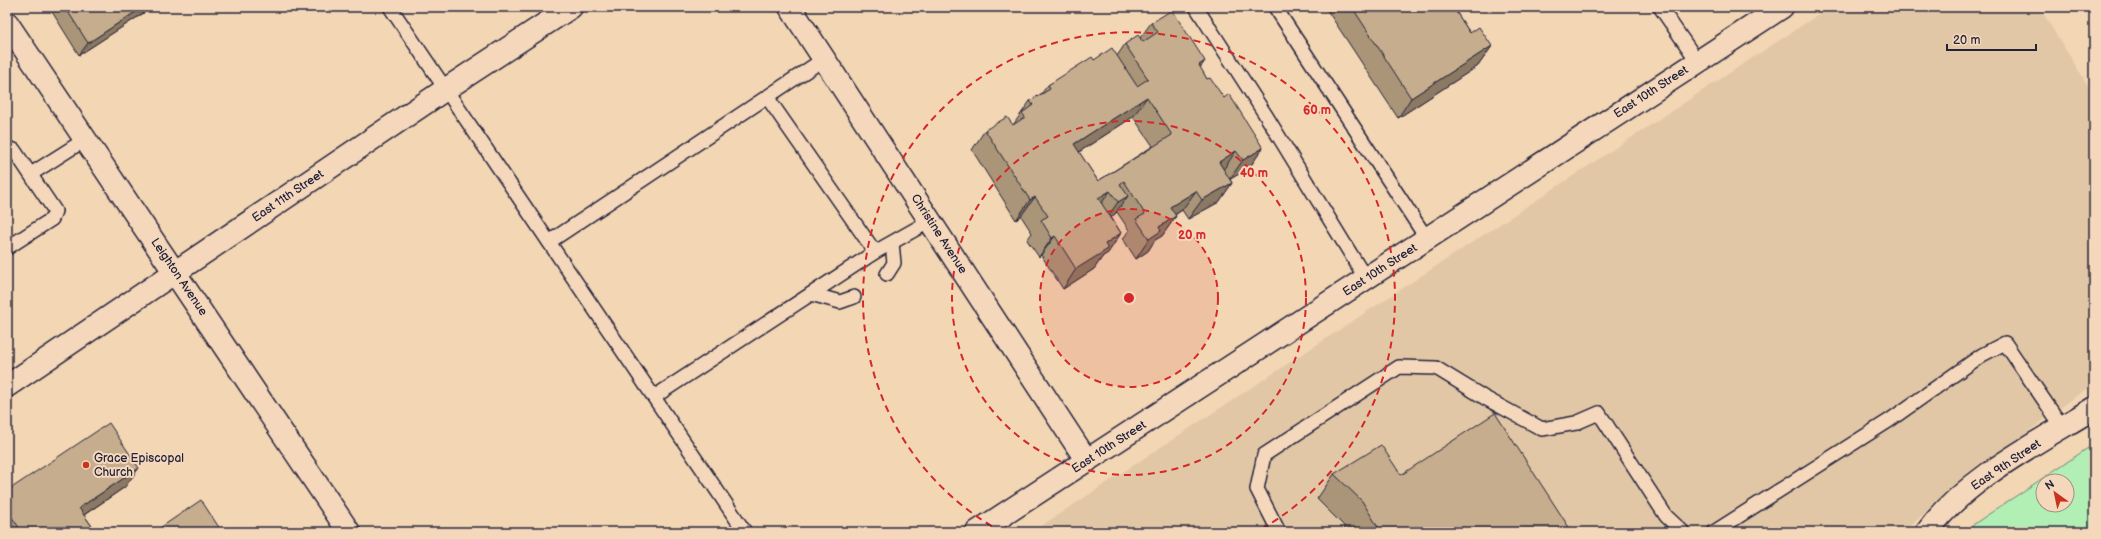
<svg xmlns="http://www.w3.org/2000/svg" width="2101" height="539" font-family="'Balsamiq Sans',sans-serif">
<rect width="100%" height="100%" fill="#f3d6b4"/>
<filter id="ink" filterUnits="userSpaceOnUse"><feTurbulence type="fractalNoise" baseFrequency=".025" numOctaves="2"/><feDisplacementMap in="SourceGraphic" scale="8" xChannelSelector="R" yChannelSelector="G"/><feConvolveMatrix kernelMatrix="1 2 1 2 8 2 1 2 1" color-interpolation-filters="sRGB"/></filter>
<g filter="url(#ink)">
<polygon fill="#e2c7a6" points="1830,7 2039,7 2094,95 2094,383 1982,466 1902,532 1032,532"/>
<path fill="#b2efb5" stroke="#6a8878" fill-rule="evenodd" d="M2094,444V532H1969L1974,524ZM2043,481H2067V505H2043Z"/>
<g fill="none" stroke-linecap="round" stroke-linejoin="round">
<defs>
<g id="service">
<polyline points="390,7 745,532"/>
<polyline points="1196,7 1265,114 1366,279"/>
<polyline points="1275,7 1427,239"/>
<polyline points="1660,7 1698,62"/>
<polyline points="767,97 875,252"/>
<polyline points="7,148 14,150 55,211 52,219 7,248"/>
<polyline points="31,174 86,139"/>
<polyline points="549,242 824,59"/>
<polyline points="887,274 894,263 892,243"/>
<polyline points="811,294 840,302 854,297"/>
<polyline points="654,397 875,252 930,221"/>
<polyline points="1279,532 1257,489 1264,455 1399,367 1436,368 1485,398 1542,429 1576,423 1599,413 1666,516 1683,532"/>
<polyline points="1714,532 1890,420 1982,355 2005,343 2063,428"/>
</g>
<g id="minor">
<polyline points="790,7 1087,461"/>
<path d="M1927,532C1965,479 2039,442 2094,408"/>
</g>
<g id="tertiary">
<polyline points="7,23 349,532"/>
<polyline points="7,386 446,89 571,7"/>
<polyline points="977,532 1782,7"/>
</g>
</defs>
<use href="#service" stroke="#22223b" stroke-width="16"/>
<use href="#minor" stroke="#22223b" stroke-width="25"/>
<use href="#tertiary" stroke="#22223b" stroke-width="25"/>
<use href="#service" stroke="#f5d8bc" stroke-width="13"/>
<use href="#minor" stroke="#f5d8bc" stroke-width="22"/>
<use href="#tertiary" stroke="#f5d8bc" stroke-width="22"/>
</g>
<g fill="#aa9579" stroke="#22223b" fill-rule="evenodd">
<polygon points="49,7 153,7 79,55"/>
<polygon points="1325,7 1453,7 1470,33 1492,46 1478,66 1398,118"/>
<path d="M1151,23L1200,68L1207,79L1224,98L1263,148L1249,168L1230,179L1232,183L1219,202L1188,219L1182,210L1175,215L1176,216L1162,236L1155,240L1148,251L1136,259L1123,239L1129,230L1117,212L1114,215L1111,217L1121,233L1108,253L1103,256L1094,269L1063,289L1041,255L1039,257L1027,240L1032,233L1021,216L1016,220L972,150L985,130L1013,125L1030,101L1041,94L1048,85L1094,60L1117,56L1125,44L1140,38ZM1133,117L1153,146L1098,181L1079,152Z"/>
<polygon points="1334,474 1401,475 1572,532 1348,532 1344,526 1317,499"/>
<polygon points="125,487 84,515 96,532 7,532 7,491"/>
</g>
<g fill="#8b7963" stroke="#22223b">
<polygon points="143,7 153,7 79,55 88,43"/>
<polygon points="1492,46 1478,66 1398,118 1411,98"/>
<polygon points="1205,61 1191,81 1199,65"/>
<polygon points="1147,97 1133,117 1060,164 1074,144"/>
<polygon points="1263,148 1249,168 1229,180 1243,160"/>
<polygon points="1236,151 1223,170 1219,162"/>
<polygon points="1232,183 1219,202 1188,219 1202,200"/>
<polygon points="1110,191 1097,210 1098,198"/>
<polygon points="1196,191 1182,210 1156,227 1170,207"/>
<polygon points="1128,196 1114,215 1104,222 1118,202"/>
<polygon points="1035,197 1021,216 1016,220 1030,200"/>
<polygon points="1176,216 1162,236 1155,240 1148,251 1136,259 1149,239 1159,227"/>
<polygon points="1121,233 1108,253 1103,256 1094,269 1063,289 1076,269 1105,244"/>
<polygon points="1055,236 1041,255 1039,257 1052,238"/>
<polygon points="139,468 125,487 66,527 79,508"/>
<polygon points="45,528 42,532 39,532"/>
</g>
<g fill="#c6ad8d" stroke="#22223b" fill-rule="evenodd">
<polygon points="65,7 143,7 88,43"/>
<polygon points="1352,7 1453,7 1470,33 1479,27 1492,46 1411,98"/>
<path d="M1172,10L1205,61L1199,65L1207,79L1210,78L1224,98L1229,94L1263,148L1243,160L1236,151L1219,162L1232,183L1202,200L1196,191L1170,207L1176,216L1159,227L1161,231L1149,239L1136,219L1145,214L1124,181L1120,184L1128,196L1118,202L1110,191L1098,198L1121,233L1105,244L1108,249L1076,269L1055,236L1052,238L1041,220L1048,216L1035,197L1030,200L985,130L1007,117L1013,125L1025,117L1022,113L1033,105L1030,101L1050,89L1048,85L1092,57L1094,60L1112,48L1137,86L1148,79L1125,44L1138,35L1143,42L1158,32L1151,23ZM1147,97L1172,135L1098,181L1074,144Z"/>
<polygon points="1495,413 1572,532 1381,532 1362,501 1334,474 1381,445 1401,475"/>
<polygon points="109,423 139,468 79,508 96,532 48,532 45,528 39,532 22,532 7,510 7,491"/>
<polygon points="201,500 222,532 154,532"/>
</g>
</g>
<circle cx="1129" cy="298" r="89" fill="#d62828" fill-opacity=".12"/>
<g fill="none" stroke="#d62828" stroke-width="2" stroke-dasharray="7 5">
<circle cx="1129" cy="298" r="89"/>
<circle cx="1129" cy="298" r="177"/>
<path d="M1002 532A266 266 0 1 1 1256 532"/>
</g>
<circle fill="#c8321e" stroke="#f5d8bc" stroke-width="1.5" cx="86" cy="465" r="4"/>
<g text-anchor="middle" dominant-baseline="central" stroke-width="4" stroke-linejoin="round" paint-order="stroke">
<g font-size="12" fill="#22223b" stroke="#f5d8bc">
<text transform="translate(1651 92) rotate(-33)">East 10th Street</text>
<text transform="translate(288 196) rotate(-34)">East 11th Street</text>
<text transform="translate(939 234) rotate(57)">Christine Avenue</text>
<text transform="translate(1380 270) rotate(-33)">East 10th Street</text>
<text transform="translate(179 277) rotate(56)">Leighton Avenue</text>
<text transform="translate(1109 447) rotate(-33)">East 10th Street</text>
<text transform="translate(2006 465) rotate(-34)">East 9th Street</text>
</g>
<g font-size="12" fill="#22223b" stroke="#f5d8bc" text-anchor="start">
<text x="94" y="458">Grace Episcopal<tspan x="94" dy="14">Church</tspan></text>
</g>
</g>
<circle cx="1129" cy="298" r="6" fill="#d62828" stroke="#f5d8bc" stroke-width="2"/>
<g font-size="12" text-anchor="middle" font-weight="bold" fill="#d62828" stroke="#f5d8bc" stroke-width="4" stroke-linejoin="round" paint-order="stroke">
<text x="1317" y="114">60 m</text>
<text x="1254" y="177">40 m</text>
<text x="1192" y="239">20 m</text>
</g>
<rect width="2101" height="539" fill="none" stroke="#f5d8bc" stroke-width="24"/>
<rect x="12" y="12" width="2077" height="515" fill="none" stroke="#22223b" stroke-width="1.5" filter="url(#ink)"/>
<g transform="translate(2055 493) rotate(327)"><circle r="19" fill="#f5d8bc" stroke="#a18f88"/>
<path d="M0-3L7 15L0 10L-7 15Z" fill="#c8321e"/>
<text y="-6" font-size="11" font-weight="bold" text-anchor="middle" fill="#22223b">N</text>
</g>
<path d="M1947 44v6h89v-6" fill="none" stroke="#22223b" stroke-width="2"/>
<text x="1953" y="44" font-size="12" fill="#22223b" stroke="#f5d8bc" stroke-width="3" paint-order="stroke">20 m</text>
</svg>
